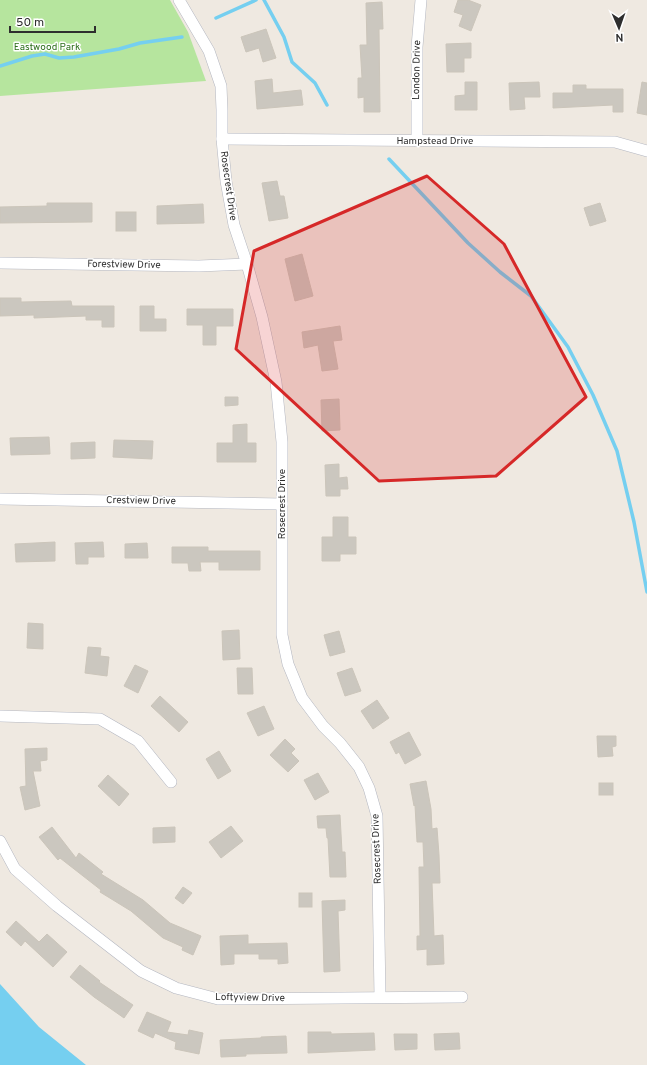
<svg xmlns="http://www.w3.org/2000/svg" width="647" height="1065" font-family="Overpass,sans-serif">
<rect width="100%" height="100%" fill="#efe9e1"/>
<polygon fill="#b6e59e" points="0,0 170,0 188,32 206,81 0,96"/>
<polygon fill="#75cff0" points="0,984 39,1027 86,1065 0,1065"/>
<g fill="none" stroke-linecap="round" stroke-linejoin="round">
<g stroke="#75cff0" stroke-width="3.5">
<polyline points="264,0 284,37 292,62 315,83 327,105"/>
<polyline points="216,18 256,0"/>
<polyline points="0,66 32,56 45,54 59,58 74,57 119,49 140,43 182,37"/>
<polyline points="389,159 468,243 500,272 531,296 568,347 593,395 617,451 634,522 647,592"/>
</g>
</g>
<g fill="#cbc7bf" stroke="#cbc5ba">
<polygon points="458,0 468,0 481,5 471,31 459,26 463,15 454,12"/>
<polygon points="382,2 383,29 379,29 380,112 364,112 364,97 358,98 358,78 362,78 360,45 367,45 366,3"/>
<polygon points="266,29 276,58 263,62 259,48 246,52 241,37"/>
<polygon points="471,43 471,58 464,58 464,72 447,72 446,44"/>
<polygon points="272,79 273,93 301,90 303,105 257,109 255,81"/>
<polygon points="465,82 477,82 477,110 455,110 455,96 465,95"/>
<polygon points="539,82 540,97 524,97 525,109 510,110 509,83"/>
<polygon points="642,82 647,83 647,115 637,113"/>
<polygon points="573,85 586,85 586,89 623,89 623,112 613,112 613,105 553,108 553,93 573,93"/>
<polygon points="277,181 280,196 284,196 288,218 269,221 262,183"/>
<polygon points="47,203 92,203 92,222 0,223 0,207 47,206"/>
<polygon points="600,203 606,221 590,226 584,208"/>
<polygon points="203,204 204,223 157,224 157,206"/>
<rect x="116" y="212" width="20" height="19"/>
<polygon points="302,254 313,296 295,301 285,259"/>
<polygon points="0,298 21,298 21,302 71,301 72,306 114,306 114,327 102,327 102,320 86,320 86,316 34,318 34,315 0,316"/>
<polygon points="140,306 154,306 154,319 166,319 166,331 140,331"/>
<polygon points="187,309 233,309 233,326 216,326 216,345 203,345 203,325 187,325"/>
<polygon points="340,326 342,340 333,341 338,369 322,371 318,345 304,348 302,332"/>
<polygon points="225,397 238,397 238,405 225,406"/>
<polygon points="339,399 340,430 322,431 321,400"/>
<polygon points="247,424 247,443 256,443 256,462 217,462 217,443 233,443 233,425"/>
<polygon points="49,437 50,454 11,455 10,438"/>
<polygon points="114,440 153,441 152,459 113,457"/>
<polygon points="95,442 95,458 71,459 71,443"/>
<polygon points="339,464 339,478 347,477 348,489 340,489 340,496 326,496 325,465"/>
<polygon points="333,517 348,517 348,537 356,537 356,554 340,554 340,561 322,561 322,537 333,537"/>
<polygon points="55,542 55,561 16,562 15,544"/>
<polygon points="103,542 104,557 88,557 88,564 76,564 75,543"/>
<polygon points="147,543 148,558 125,558 125,544"/>
<polygon points="172,547 208,547 208,551 260,551 260,570 219,570 219,562 200,562 201,571 189,571 188,563 172,563"/>
<polygon points="28,623 43,624 43,649 27,648"/>
<polygon points="239,630 240,659 223,660 222,631"/>
<polygon points="339,631 345,652 330,656 324,635"/>
<polygon points="88,647 101,648 100,656 109,657 107,676 85,673"/>
<polygon points="135,665 148,671 138,693 124,686"/>
<polygon points="237,668 252,668 253,694 238,694"/>
<polygon points="352,668 361,691 345,696 337,673"/>
<polygon points="160,696 188,722 179,732 151,706"/>
<polygon points="377,700 389,718 373,729 361,711"/>
<polygon points="264,706 274,729 258,736 247,713"/>
<polygon points="409,732 421,755 405,764 399,752 396,754 390,742"/>
<polygon points="597,736 616,736 616,746 612,747 613,756 598,757"/>
<polygon points="285,739 295,749 291,753 299,761 288,772 270,755"/>
<polygon points="47,748 47,760 40,761 41,771 33,771 40,806 25,810 20,787 26,786 25,749"/>
<polygon points="219,751 231,771 218,779 206,759"/>
<polygon points="318,773 329,792 315,800 304,780"/>
<polygon points="108,775 129,794 119,806 98,786"/>
<polygon points="426,781 431,809 432,829 437,828 439,855 440,883 432,883 434,936 443,935 444,964 427,965 427,949 417,950 417,936 420,936 419,867 424,867 423,842 417,842 415,805 414,806 410,784"/>
<rect x="599" y="783" width="14" height="12"/>
<polygon points="340,815 342,852 345,852 346,877 330,877 328,838 327,838 326,828 318,828 317,816"/>
<polygon points="231,826 243,841 221,858 209,842"/>
<polygon points="52,827 76,858 79,853 103,872 101,874 143,900 170,923 201,936 193,955 182,950 183,947 163,938 131,911 100,892 101,890 60,858 58,860 39,837"/>
<polygon points="175,827 175,842 153,843 153,828"/>
<polygon points="183,887 192,893 183,904 175,898"/>
<rect x="299" y="893" width="13" height="14"/>
<polygon points="345,900 345,910 338,911 340,971 324,972 322,901"/>
<polygon points="16,921 39,942 47,934 67,952 53,967 25,941 21,946 6,932"/>
<polygon points="248,935 248,944 287,943 288,963 278,964 278,959 259,959 259,954 234,954 234,964 221,965 220,936"/>
<polygon points="80,965 100,981 99,982 133,1005 124,1018 94,997 70,977"/>
<polygon points="147,1012 171,1022 167,1032 188,1035 189,1030 203,1033 199,1054 175,1049 176,1042 155,1033 153,1038 138,1031"/>
<polygon points="308,1032 331,1032 331,1034 374,1033 375,1050 308,1053"/>
<polygon points="459,1033 460,1049 435,1050 434,1034"/>
<polygon points="394,1034 417,1034 417,1049 395,1050"/>
<polygon points="286,1036 287,1053 246,1054 246,1056 221,1057 220,1040 261,1038 261,1037"/>
</g>
<g fill="none" stroke-linecap="round" stroke-linejoin="round">
<defs>
<g id="minor">
<polyline points="179,0 209,51 221,86 222,110 222,139 226,181 234,225 247,264 262,317 276,382 282,442 282,635 288,664 302,698 323,726 340,743 359,767 369,788 377,816 380,997"/>
<polyline points="222,139 615,142 647,151"/>
<polyline points="417,141 417,47 421,0"/>
<polyline points="0,263 199,266 247,264"/>
<polyline points="0,499 282,504"/>
<polyline points="0,716 100,719 138,741 171,782"/>
<polyline points="0,841 15,869 57,906 141,971 176,988 218,999 462,997"/>
</g>
</defs>
<use href="#minor" stroke="#b4b7c1" stroke-width="12"/>
<use href="#minor" stroke="#fff" stroke-width="11"/>
</g>
<path fill="#d62828" fill-opacity="0.2" stroke="#d62828" stroke-width="3" stroke-linejoin="round" d="M427,176L504,244L586,397L496,476L379,481L236,349L254,251Z"/>
<g text-anchor="middle" dominant-baseline="central" stroke-width="3" stroke-linejoin="round" paint-order="stroke">
<g font-size="10" fill="#2c6e1b" stroke="#fff">
<text x="47" y="47">Eastwood Park</text>
</g>
<g font-size="10" fill="#2e2e2e" stroke="#fff">
<text transform="translate(417 70) rotate(-89)">London Drive</text>
<text x="435" y="141">Hampstead Drive</text>
<text transform="translate(228 186) rotate(82)">Rosecrest Drive</text>
<text transform="translate(124 265) rotate(1)">Forestview Drive</text>
<text transform="translate(141 501) rotate(1)">Crestview Drive</text>
<text transform="translate(282 504) rotate(-90)">Rosecrest Drive</text>
<text transform="translate(377 849) rotate(-92)">Rosecrest Drive</text>
<text transform="translate(250 998) rotate(1)">Loftyview Drive</text>
</g>
</g>
<g transform="translate(619 28) rotate(178)" stroke="#ffffff" stroke-width="3" paint-order="stroke">
<path d="M0-3L7 15L0 10L-7 15Z" fill="#2e2e2e"/>
<text y="-6" font-size="11" font-weight="bold" text-anchor="middle" fill="#2e2e2e">N</text>
</g>
<path d="M10 26v6h85v-6" fill="none" stroke="#2e2e2e" stroke-width="2"/>
<text x="16" y="26" font-size="12" fill="#2e2e2e" stroke="#ffffff" stroke-width="3" paint-order="stroke">50 m</text>
</svg>
